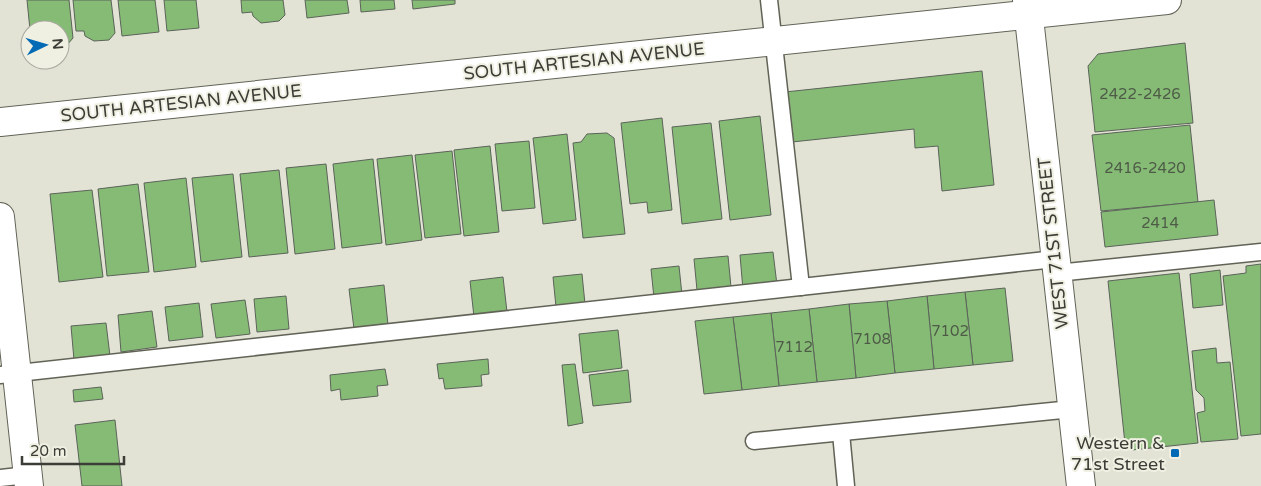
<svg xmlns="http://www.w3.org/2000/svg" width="1261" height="486" font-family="'Varela Round',sans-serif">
<rect width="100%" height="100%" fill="#e2e3d5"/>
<g fill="#86bb76" stroke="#5b6359">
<polygon points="27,0 69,0 73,38 67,45 60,45 60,30 30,30"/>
<polygon points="73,0 111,0 115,33 109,40 94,41 85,36 84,31 76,31"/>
<polygon points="118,0 155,0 159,32 122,36"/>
<polygon points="164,0 196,0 199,28 167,31"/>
<polygon points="241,0 283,0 285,15 279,21 261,23 253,16 252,12 242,13"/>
<polygon points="305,0 347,0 349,13 307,18"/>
<polygon points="360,0 394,0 395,9 361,12"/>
<polygon points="412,0 455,0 455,4 413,9"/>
<polygon points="1185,43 1193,123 1095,132 1088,66 1098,54"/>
<polygon points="982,71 994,185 942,191 938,146 915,148 914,129 792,142 785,92"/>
<polygon points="760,116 771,215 730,220 719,121"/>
<polygon points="662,118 672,210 648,213 647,202 630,204 621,123"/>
<polygon points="711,123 722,219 682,224 672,127"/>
<polygon points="1190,125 1198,202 1101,211 1092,135"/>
<polygon points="607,133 614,138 625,234 583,238 573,143 581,142 587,134"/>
<polygon points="567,134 576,220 543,224 533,138"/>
<polygon points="529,141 535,208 502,211 495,144"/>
<polygon points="490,146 499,232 464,236 454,150"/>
<polygon points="452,151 461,234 425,238 415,155"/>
<polygon points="412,155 422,240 386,245 377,159"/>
<polygon points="373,159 382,243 342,248 333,164"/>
<polygon points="326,164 335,249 295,254 286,168"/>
<polygon points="279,170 288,253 249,257 240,174"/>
<polygon points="233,174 242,257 201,262 192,178"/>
<polygon points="186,178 196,267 154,272 144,183"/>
<polygon points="138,184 149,272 107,276 98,189"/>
<polygon points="92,190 103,277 59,282 50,194"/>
<polygon points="1214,200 1218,235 1105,247 1101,212"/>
<polygon points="773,252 777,285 743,290 740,255"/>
<polygon points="728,256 731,287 697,290 694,259"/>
<polygon points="1261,264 1261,434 1241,436 1223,276 1246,273 1246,266"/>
<polygon points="679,266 682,295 654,298 651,269"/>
<polygon points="1220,270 1223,305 1193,308 1190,274"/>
<polygon points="1179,273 1198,443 1132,450 1128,448 1125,444 1108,281"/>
<polygon points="582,274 585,304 556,307 553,277"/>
<polygon points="503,277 507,312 474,317 470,281"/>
<polygon points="384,285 388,325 354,329 349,289"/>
<polygon points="1005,288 1013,361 973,365 965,292"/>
<polygon points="965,292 973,365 934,369 927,296"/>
<polygon points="286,296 289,329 257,332 254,299"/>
<polygon points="927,296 934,369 895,373 887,301"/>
<polygon points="245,300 250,334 216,338 211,304"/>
<polygon points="887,301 895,373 856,378 849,304"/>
<polygon points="199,303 203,337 169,341 165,307"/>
<polygon points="849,304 856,378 817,382 809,309"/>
<polygon points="809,309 817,382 779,386 771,313"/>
<polygon points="152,311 157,347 121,352 118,315"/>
<polygon points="771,313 779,386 742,390 733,317"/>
<polygon points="733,317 742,390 704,394 695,321"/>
<polygon points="106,323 110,356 74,360 71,326"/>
<polygon points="618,330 622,368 583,373 579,334"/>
<polygon points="1216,348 1217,363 1230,362 1238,439 1201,442 1197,413 1205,411 1204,398 1196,390 1192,351"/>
<polygon points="488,359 489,374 481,375 482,386 445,389 443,378 439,379 437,364"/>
<polygon points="575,364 583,423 568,426 562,365"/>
<polygon points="385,369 388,385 377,386 378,396 341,400 340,389 331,391 330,375"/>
<polygon points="628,370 631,402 593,406 589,375"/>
<polygon points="101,387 103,399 74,402 73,390"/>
<polygon points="115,420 122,486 82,486 75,425"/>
</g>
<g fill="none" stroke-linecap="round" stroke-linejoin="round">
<defs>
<g id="service">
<polyline points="769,0 801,287"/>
<polyline points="1057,273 1261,252"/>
<polyline points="0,375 1055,259"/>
<polyline points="841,433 846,486"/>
<polyline points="754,441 1072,409"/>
<polyline points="0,478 28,475"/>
</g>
<g id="minor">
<polyline points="0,122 1167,0"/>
<polyline points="0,217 29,486"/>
</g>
<polyline id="secondary" points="1027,0 1081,486"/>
</defs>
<use href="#service" stroke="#626357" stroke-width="19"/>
<use href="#minor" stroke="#626357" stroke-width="30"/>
<use href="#secondary" stroke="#626357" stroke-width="30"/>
<use href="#service" stroke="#fff" stroke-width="16"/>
<use href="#minor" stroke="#fff" stroke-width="28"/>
<use href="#secondary" stroke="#fff" stroke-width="28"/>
</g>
<rect fill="#036ab6" stroke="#eff0e2" stroke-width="2" x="1170" y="448" width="10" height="10" rx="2.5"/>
<g text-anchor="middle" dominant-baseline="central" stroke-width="4" stroke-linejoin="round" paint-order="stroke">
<g font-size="15" fill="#4e5c47">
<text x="1140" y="94">2422-2426</text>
<text x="1145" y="168">2416-2420</text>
<text x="1160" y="223">2414</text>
<text x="950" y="331">7102</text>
<text x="872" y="339">7108</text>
<text x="794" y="347">7112</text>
</g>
<g font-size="18" fill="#3c3d37" stroke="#eff0e2">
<text transform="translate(584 61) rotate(-6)">SOUTH ARTESIAN AVENUE</text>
<text transform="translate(181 103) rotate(-6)">SOUTH ARTESIAN AVENUE</text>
<text transform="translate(1053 243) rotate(-96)">WEST 71ST STREET</text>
</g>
<g font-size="18" fill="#3c3d37" stroke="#eff0e2" text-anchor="end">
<text x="1165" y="443">Western &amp;<tspan x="1165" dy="21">71st Street</tspan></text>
</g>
</g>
<g transform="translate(45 45) rotate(85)"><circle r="24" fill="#eff0e2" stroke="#a7a89e"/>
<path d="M0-4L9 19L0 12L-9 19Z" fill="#036ab6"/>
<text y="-8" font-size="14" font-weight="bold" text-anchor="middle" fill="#3c3d37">N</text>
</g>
<path d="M22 456v8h102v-8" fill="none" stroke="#3c3d37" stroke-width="2.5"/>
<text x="30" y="456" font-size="15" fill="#3c3d37" stroke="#eff0e2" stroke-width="4" paint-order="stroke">20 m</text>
</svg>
